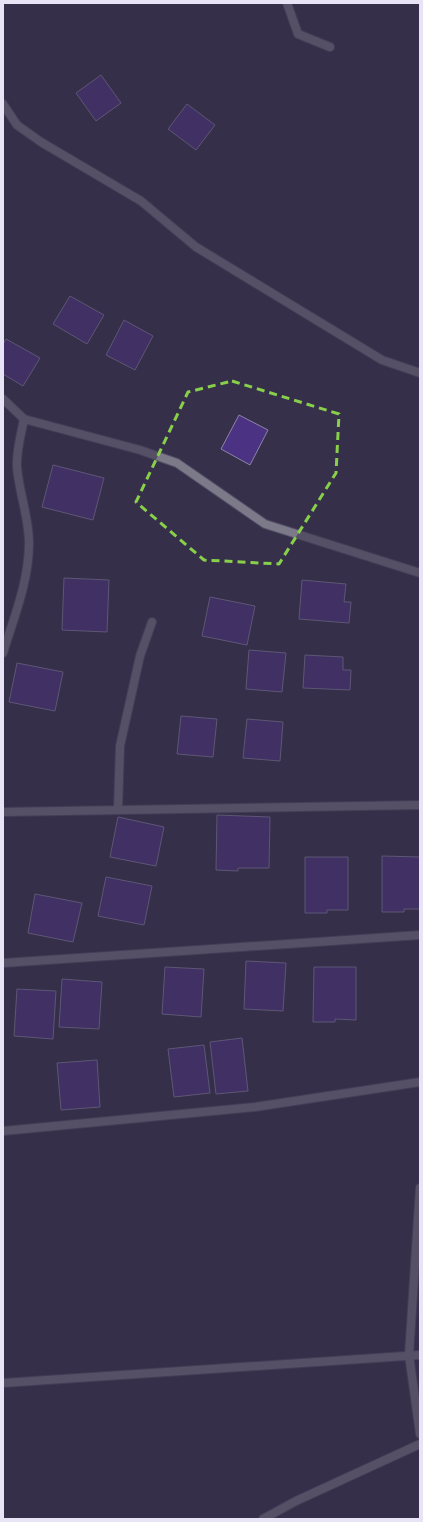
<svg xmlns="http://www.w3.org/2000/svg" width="423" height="1522" font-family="'PT Serif',serif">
<rect width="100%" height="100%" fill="#36304b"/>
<g fill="#4c3282" stroke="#8c85a6">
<polygon points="101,75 121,103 96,121 76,93"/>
<polygon points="187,104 215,125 196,150 168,129"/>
<polygon points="70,296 104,315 87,344 53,324"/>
<polygon points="124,320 153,336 135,370 106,355"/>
<polygon points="6,339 40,358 23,386 3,374 3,344"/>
<polygon points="239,415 268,430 250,465 221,449"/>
<polygon points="53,465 104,478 93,520 42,507"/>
<polygon points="64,578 109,580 107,632 62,630"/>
<polygon points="302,580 346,584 344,602 351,602 349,623 299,619"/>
<polygon points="210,597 255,606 247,645 202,636"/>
<polygon points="249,650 286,653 282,692 246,689"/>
<polygon points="305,655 343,657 343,670 351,670 350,690 303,688"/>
<polygon points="17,663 63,672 55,711 9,702"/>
<polygon points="181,716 217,719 213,757 177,754"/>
<polygon points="247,719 283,722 280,761 243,758"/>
<polygon points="217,815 270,817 269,868 238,868 238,871 216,870"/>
<polygon points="118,817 164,827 156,866 110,857"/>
<polygon points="382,856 420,857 420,909 404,909 404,912 382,912"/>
<polygon points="305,857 348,857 348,910 327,910 327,913 305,913"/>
<polygon points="106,877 152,886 144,925 98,916"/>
<polygon points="35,894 82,903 73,942 28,933"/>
<polygon points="246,961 286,963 283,1011 244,1009"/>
<polygon points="165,967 204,969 201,1017 162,1014"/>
<polygon points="314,967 356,967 356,1020 335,1019 335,1022 313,1022"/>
<polygon points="62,979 102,982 99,1029 59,1027"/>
<polygon points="17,989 56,991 53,1039 14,1036"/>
<polygon points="242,1038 248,1091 216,1094 210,1042"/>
<polygon points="204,1045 210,1093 174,1097 168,1049"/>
<polygon points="97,1060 100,1107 61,1110 57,1063"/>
</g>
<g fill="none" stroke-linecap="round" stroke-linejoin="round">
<defs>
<g id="lane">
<polyline points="287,3 298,34 330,47"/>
<path d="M3,653C14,617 29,581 29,543C29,517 19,493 17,467C16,451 21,435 24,419"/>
<polyline points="118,809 120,746 140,656 152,622"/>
</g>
<g id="street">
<polyline points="3,104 17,125 41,142 141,201 196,247 382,360 420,373"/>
<polyline points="3,399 24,419 140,450 177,463 265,524 420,573"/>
<polyline points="3,812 420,805"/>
<polyline points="3,963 420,935"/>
<polyline points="3,1131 255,1107 420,1082"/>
<polyline points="420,1188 409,1355 420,1434"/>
<polyline points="3,1383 420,1355"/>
<polyline points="263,1519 296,1501 420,1444"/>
</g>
</defs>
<use href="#lane" stroke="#524d66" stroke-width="10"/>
<use href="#street" stroke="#524d66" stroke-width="10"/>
<use href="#lane" stroke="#7c7988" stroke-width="8"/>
<use href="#street" stroke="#7c7988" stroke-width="8"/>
</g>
<path d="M0 0H423V1522H0ZM232,381L339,414L336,473L279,564L204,560L136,502L188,392Z" fill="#36304b" fill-opacity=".55" fill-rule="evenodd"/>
<path fill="none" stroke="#88cf4a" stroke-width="3" stroke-dasharray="8 5" stroke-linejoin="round" d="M232,381L339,414L336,473L279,564L204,560L136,502L188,392Z"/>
<rect width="423" height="1522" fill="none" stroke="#e8e4f6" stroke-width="8"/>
</svg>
